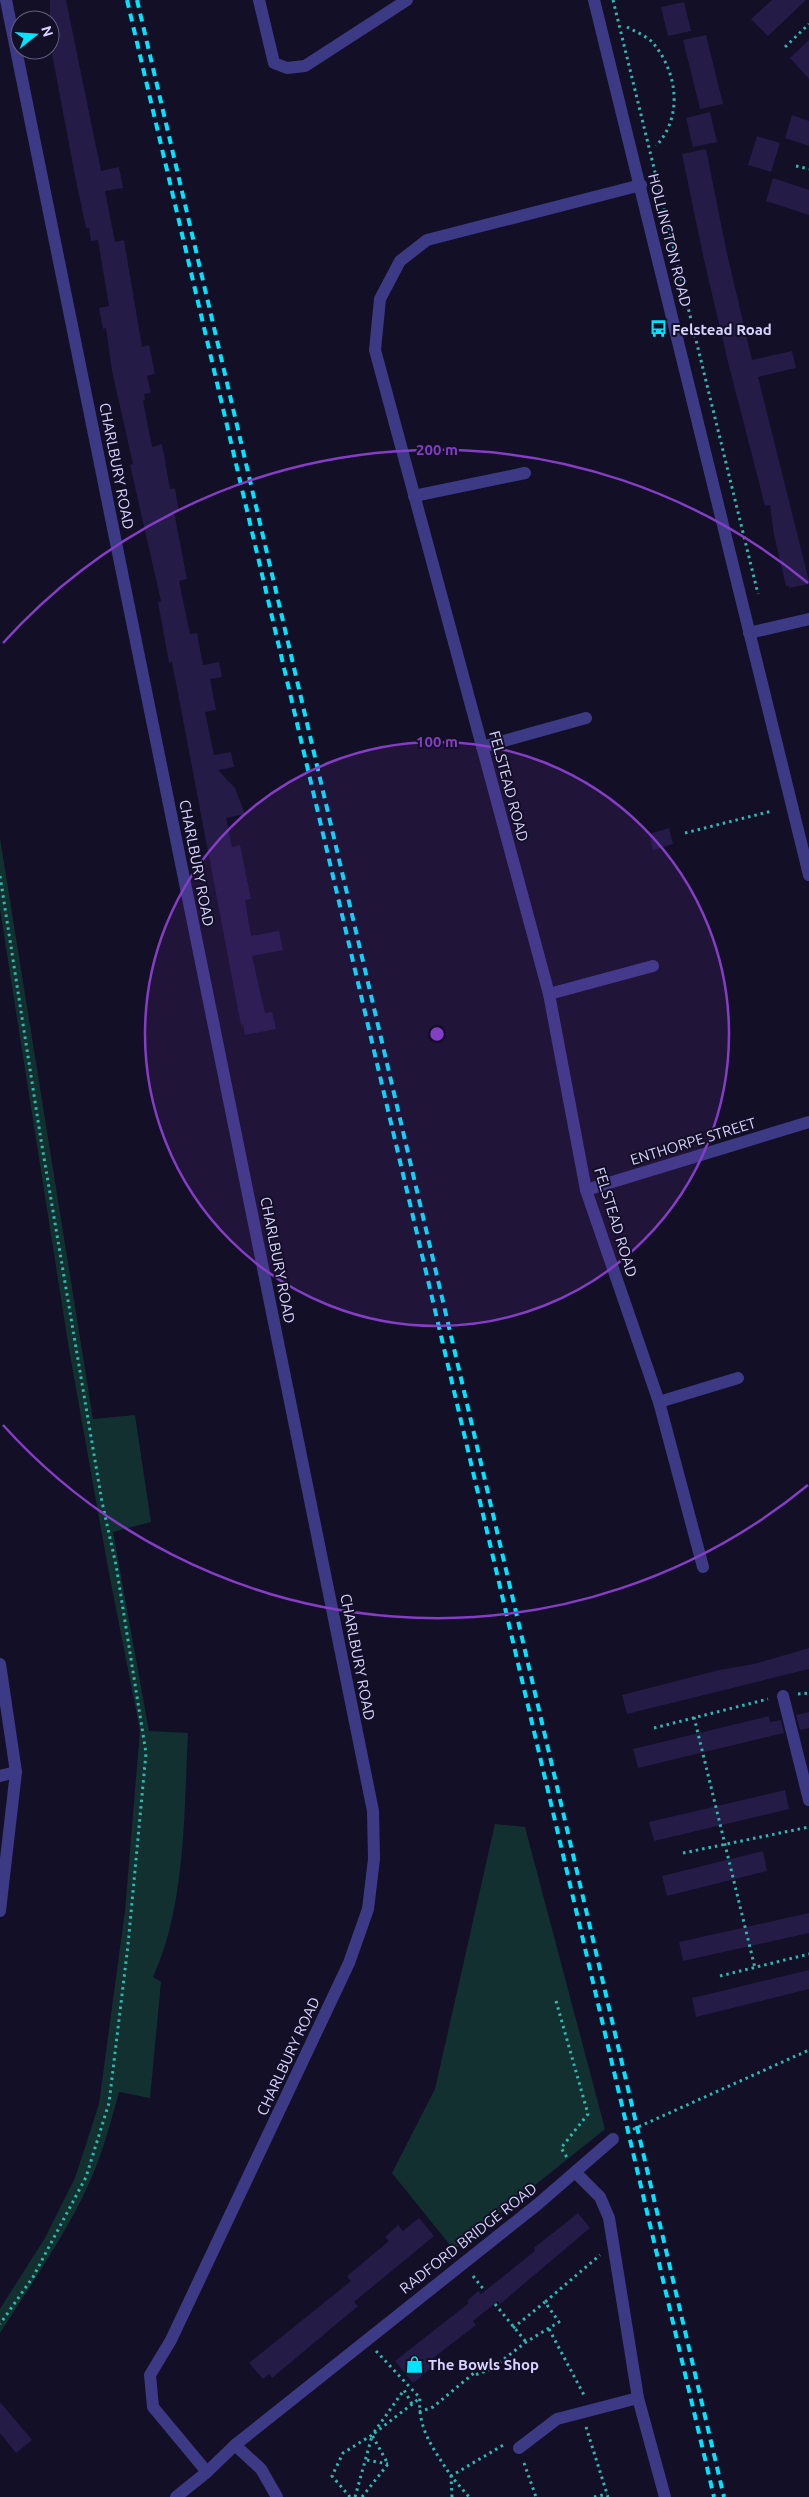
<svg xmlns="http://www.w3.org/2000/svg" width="809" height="2497" font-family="Ubuntu,sans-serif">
<rect width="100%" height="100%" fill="#130f26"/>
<g fill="#12302f">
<path d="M0,838L93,1419L135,1415L151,1522L113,1532L149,1731L188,1733C184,1810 186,1906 153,1977L161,1982L150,2098L119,2092C110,2125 101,2159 86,2190C62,2240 30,2286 0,2333V2309L45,2238L75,2178L99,2104L125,1911L140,1730L108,1568L69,1349L25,1069L0,909Z"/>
<polygon points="495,1824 525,1827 605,2129 454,2250 392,2173 435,2089"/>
</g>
<g fill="#241b47">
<polygon points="50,0 66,0 101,171 119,167 123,188 105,191 115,242 124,240 142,347 149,345 155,374 147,376 151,393 144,394 145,400 143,401 152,447 162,444 170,489 175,488 179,512 174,512 187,579 179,581 190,634 197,633 203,665 219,662 222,677 210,679 216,710 205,712 214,755 231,752 234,767 218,770 235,788 245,814 226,818 232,847 240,845 251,899 245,900 251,936 279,931 283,950 252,956 265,1013 272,1012 276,1029 245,1035 243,1024 241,1025 172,662 169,663 158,602 161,601 130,465 133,464 112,371 106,328 103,329 99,308 109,306 98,240 91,241 89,228 86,228 75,176 50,43"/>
<polygon points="772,0 806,0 768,36 751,19"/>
<polygon points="684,2 691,31 668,36 661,7"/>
<polygon points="706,35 723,104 700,109 683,40"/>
<polygon points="809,40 809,79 790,58"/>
<polygon points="710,112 717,142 693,147 686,118"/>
<polygon points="792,115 809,121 809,146 785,138"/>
<polygon points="757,136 780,143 771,172 748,165"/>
<polygon points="706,149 726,249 752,360 792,351 796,368 758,377 809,581 809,584 789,588 789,586 786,586 774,535 770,505 765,506 728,362 704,260 682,154"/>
<polygon points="773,178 809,190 809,215 766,201"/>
<polygon points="669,828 673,844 653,850 649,834"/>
<polygon points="809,1648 809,1669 627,1714 622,1695 719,1670 754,1664"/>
<polygon points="809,1712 809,1728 800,1730 796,1715"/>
<polygon points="769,1716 770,1722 781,1720 784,1733 638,1768 633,1749"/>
<polygon points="785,1790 789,1809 654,1841 649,1822"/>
<polygon points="763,1851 767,1871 667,1896 662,1876"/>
<polygon points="809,1913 809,1933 683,1961 679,1942"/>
<polygon points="809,1970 809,1989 696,2017 692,1998"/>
<polygon points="578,2213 590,2228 500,2304 498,2301 473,2321 476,2325 432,2359 436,2364 413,2383 395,2361 469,2303 467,2301 478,2291 481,2294 535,2251 534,2248"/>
<polygon points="419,2218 434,2236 354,2302 358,2306 272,2378 269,2374 263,2379 249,2363 351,2281 347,2276 389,2241 385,2237 398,2225 403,2231"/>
<polygon points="0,2402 32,2440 16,2453 0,2433"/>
</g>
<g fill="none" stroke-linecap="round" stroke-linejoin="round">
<g stroke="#2fb8b0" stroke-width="3" stroke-dasharray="2.5 4" stroke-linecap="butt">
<polyline points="613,0 758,594"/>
<path d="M627,27C634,31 647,36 653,43C678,73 683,117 656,146"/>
<polyline points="785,47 809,24"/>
<polyline points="796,166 809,169"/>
<polyline points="685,833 772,811"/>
<polyline points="0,876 41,1140 102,1502 116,1565 146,1753 128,1945 109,2103 86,2177 33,2277 0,2324"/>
<polyline points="798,1694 809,1693"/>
<polyline points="694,1717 755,1968"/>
<polyline points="654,1728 768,1699"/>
<polyline points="683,1853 809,1827"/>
<polyline points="720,1976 809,1954"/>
<polyline points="556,2001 588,2114 561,2148 568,2159"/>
<polyline points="627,2132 809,2050"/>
<polyline points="473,2276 485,2291"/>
<polyline points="495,2304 526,2342"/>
<polyline points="513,2328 545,2302"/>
<polyline points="549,2329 585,2397"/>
<path d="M376,2351L420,2398C417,2429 435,2451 451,2476L505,2444"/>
<polyline points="419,2412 433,2407 474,2373 475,2375 491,2369 526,2342 559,2322 545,2302 600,2255"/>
<polyline points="586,2427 608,2497"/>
<polyline points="367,2460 388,2464"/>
<polyline points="524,2463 536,2497"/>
<polyline points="350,2497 332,2476 343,2453 372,2435 404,2390 412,2404"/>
<polyline points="355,2497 372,2436"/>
<polyline points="362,2497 388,2464 372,2435 420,2398"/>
<polyline points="452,2497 451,2476 469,2497"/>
<polyline points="594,2497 607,2494"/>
</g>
<g stroke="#3d3a85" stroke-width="12">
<polyline points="6,0 373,1811 374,1859 368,1909 349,1963 171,2340 150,2375 153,2407 207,2472"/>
<polyline points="259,0 274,63 287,68 305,66 407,0"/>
<polyline points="641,185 427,240 400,261 380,299 375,350 549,994 586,1190 659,1402 703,1567"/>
<polyline points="414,496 525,473"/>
<polyline points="749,633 809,619"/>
<polyline points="482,747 586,718"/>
<polyline points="549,994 653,966"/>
<polyline points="586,1190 809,1122"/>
<polyline points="659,1402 738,1378"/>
<polyline points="0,1664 16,1772 0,1911"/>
<polyline points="783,1696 809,1800"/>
<polyline points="0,1776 16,1772"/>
<polyline points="575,2172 600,2197 609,2218 638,2398 665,2497"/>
<polyline points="235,2445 261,2469 277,2497"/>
<polyline points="519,2448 557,2419 638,2398"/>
<polyline points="176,2497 207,2472 235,2445 538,2204 613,2139"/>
</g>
<polyline stroke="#3d3a85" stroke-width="12" points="594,0 809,875"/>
<g stroke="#00e5ff" stroke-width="4" stroke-dasharray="8 6" stroke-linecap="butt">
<polyline points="127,0 714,2497"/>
<polyline points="137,0 724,2497"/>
</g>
</g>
<circle cx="437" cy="1034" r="292" fill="#843dc5" fill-opacity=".12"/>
<g fill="none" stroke="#843dc5" stroke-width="2.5">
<circle cx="437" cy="1034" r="292"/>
<path d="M808 1485A584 584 0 0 1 3 1425M3 643A584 584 0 0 1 808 583"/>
</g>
<defs>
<symbol id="bus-bare" viewBox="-9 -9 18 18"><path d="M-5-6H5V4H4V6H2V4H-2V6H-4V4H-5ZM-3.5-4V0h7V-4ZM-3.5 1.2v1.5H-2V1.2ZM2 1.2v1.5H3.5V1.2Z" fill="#00e5ff" stroke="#130f26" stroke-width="2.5" paint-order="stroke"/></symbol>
<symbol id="shop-bare" viewBox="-9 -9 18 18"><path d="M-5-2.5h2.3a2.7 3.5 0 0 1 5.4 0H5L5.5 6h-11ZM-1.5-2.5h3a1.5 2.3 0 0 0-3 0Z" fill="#00e5ff" stroke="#130f26" stroke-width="2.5" paint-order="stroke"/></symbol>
</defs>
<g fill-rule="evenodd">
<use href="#bus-bare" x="646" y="316" width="25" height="25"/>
<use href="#shop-bare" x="402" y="2352" width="25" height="25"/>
</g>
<g text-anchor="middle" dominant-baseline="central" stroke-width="4" stroke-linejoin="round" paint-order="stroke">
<g font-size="15" fill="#d9d4ff" stroke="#130f26">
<text transform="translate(670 240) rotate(76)">HOLLINGTON ROAD</text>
<text transform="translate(117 466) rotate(79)">CHARLBURY ROAD</text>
<text transform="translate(509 786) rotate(75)">FELSTEAD ROAD</text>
<text transform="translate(197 863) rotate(79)">CHARLBURY ROAD</text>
<text transform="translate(693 1141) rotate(-17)">ENTHORPE STREET</text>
<text transform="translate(616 1222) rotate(73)">FELSTEAD ROAD</text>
<text transform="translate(278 1260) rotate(79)">CHARLBURY ROAD</text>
<text transform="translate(358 1657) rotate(79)">CHARLBURY ROAD</text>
<text transform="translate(288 2056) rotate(-65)">CHARLBURY ROAD</text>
<text transform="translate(468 2238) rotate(-38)">RADFORD BRIDGE ROAD</text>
</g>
<g font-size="15" font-weight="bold" fill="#d9d4ff" stroke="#130f26" text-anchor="start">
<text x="672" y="329">Felstead Road</text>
<text x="428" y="2364">The Bowls Shop</text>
</g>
</g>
<circle cx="437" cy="1034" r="8" fill="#843dc5" stroke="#130f26" stroke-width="2.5"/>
<g font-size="15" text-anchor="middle" font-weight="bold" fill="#843dc5" stroke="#130f26" stroke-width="4" stroke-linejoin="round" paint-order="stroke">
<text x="437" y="455">200 m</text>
<text x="437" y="747">100 m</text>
</g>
<g transform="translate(35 35) rotate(73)"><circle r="24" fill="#130f26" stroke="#625e7d"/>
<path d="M0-4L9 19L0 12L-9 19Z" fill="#00e5ff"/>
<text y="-8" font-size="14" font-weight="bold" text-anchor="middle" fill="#d9d4ff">N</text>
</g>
</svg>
